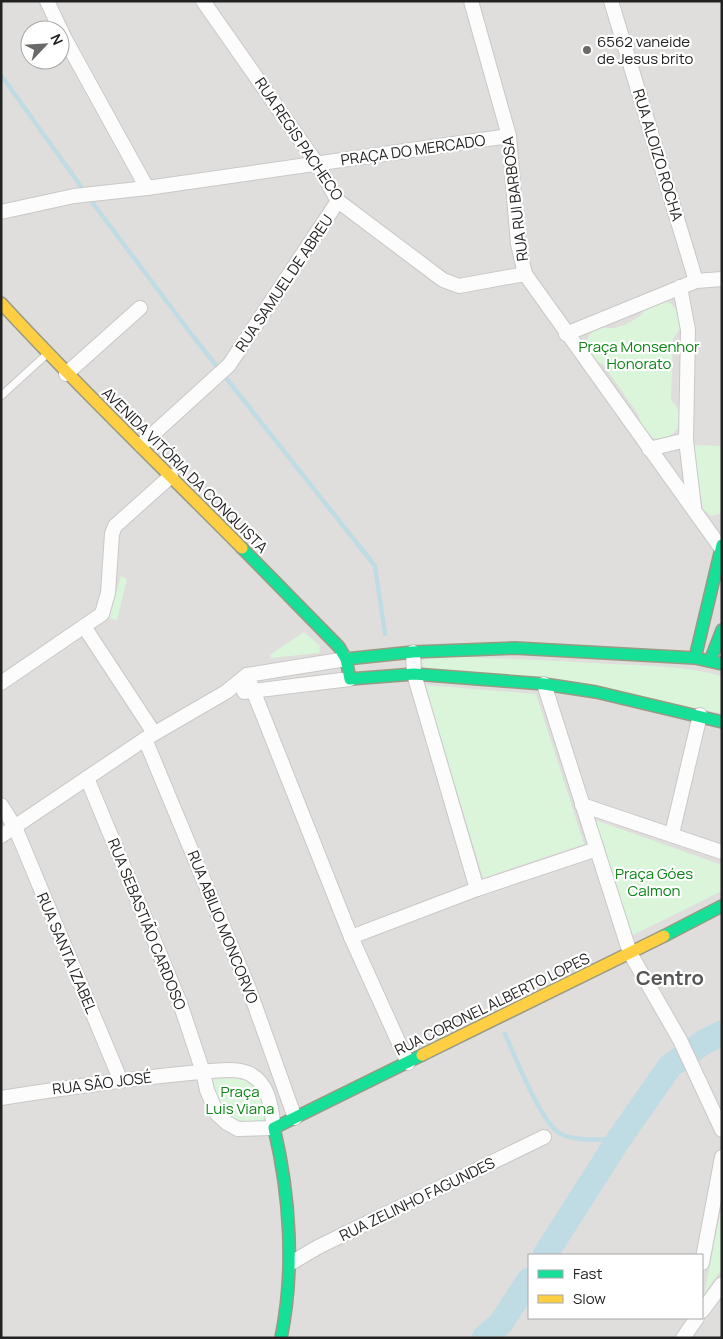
<svg xmlns="http://www.w3.org/2000/svg" width="723" height="1339" font-family="Manrope,sans-serif">
<rect width="100%" height="100%" fill="#f0eeeb"/>
<path fill="#dfdedc" fill-rule="evenodd" d="M1,1H722V1338H1ZM30,30H60V60H30ZM529,1255H702V1318H529Z"/>
<g fill="#daf5da">
<path d="M663,301L670,303L680,313L681,327L673,339L671,400C704,432 641,460 639,416L603,364C588,360 579,340 595,330C602,325 607,329 613,328C620,328 637,319 641,315C645,311 641,312 645,308C650,305 658,303 663,301Z"/>
<polygon points="693,445 722,446 722,513 711,516 703,509"/>
<polygon points="121,576 127,579 117,620 109,618"/>
<polygon points="304,632 320,646 319,653 271,658 270,655"/>
<path d="M427,656C489,658 550,660 611,664C649,666 686,666 722,676V713L423,668L422,661Z"/>
<polygon points="425,685 536,694 584,844 483,878"/>
<polygon points="595,820 722,865 722,891 631,936"/>
<path d="M239,1078C260,1085 262,1101 265,1121C230,1125 219,1113 212,1079Z"/>
<polygon points="722,1204 722,1269 704,1294"/>
</g>
<g fill="none" stroke-linecap="round" stroke-linejoin="round">
<g stroke="#bfdbe3" stroke-width="4.5">
<polyline points="1,75 85,192"/>
<polyline points="89,198 192,335 375,566 385,634"/>
<path d="M505,1034C515,1056 541,1124 561,1134C577,1142 602,1139 619,1139"/>
</g>
<g stroke="#bfdbe3" stroke-width="25">
<polyline points="545,1255 619,1139 670,1066 704,1042 722,1033"/>
<polyline points="484,1338 501,1323 529,1280"/>
</g>
<defs>
<polyline id="lane" points="1,396 47,354"/>
<g id="street">
<polyline points="47,1 65,39 147,188"/>
<polyline points="203,1 317,164 338,201 443,280 459,286 525,274"/>
<polyline points="471,1 509,136 518,244 525,274 721,548"/>
<polyline points="611,1 696,281"/>
<polyline points="1,212 74,196 147,188 509,136"/>
<polyline points="680,287 688,330 686,440 694,507"/>
<polyline points="566,334 696,281 722,279"/>
<polyline points="66,374 140,308"/>
<polyline points="141,445 229,365 338,201"/>
<polyline points="649,449 686,440"/>
<polyline points="85,628 154,733"/>
<polyline points="413,652 414,674 477,889 597,849"/>
<polyline points="247,675 351,937 408,1063"/>
<polyline points="1,683 102,614 108,593 112,534 115,526 171,476"/>
<polyline points="544,684 630,953 680,1040 722,1130"/>
<polyline points="244,692 350,679"/>
<polyline points="145,739 249,989 295,1118"/>
<polyline points="1,805 15,827 120,1079"/>
<polyline points="582,805 722,852"/>
<polyline points="672,834 700,715"/>
<polyline points="1,836 145,739 226,692 247,675 346,659"/>
<polyline points="351,937 477,889"/>
<path d="M1,1098C64,1088 127,1079 190,1073C207,1072 235,1066 250,1074C270,1085 271,1108 274,1128L238,1129L227,1123L217,1114L207,1090L203,1072L180,1003L87,778"/>
<polyline points="291,1263 318,1247 544,1137"/>
<polyline points="702,1263 722,1157"/>
<polyline points="702,1311 722,1284"/>
<polyline points="683,1338 697,1318"/>
</g>
<g id="fast">
<polyline points="242,548 339,647 346,659 350,679 414,674 544,684 596,692 722,722"/>
<polyline points="695,658 722,545"/>
<polyline points="346,659 413,652 515,648 695,658 722,664"/>
<polyline points="710,661 722,630"/>
<polyline points="664,936 722,906"/>
<path d="M281,1338C295,1270 290,1195 274,1128L422,1055"/>
</g>
<g id="slow">
<path d="M1,303C78,387 161,466 242,548"/>
<polyline points="422,1055 664,936"/>
</g>
</defs>
<use href="#lane" stroke="#c9c8c7" stroke-width="9"/>
<use href="#street" stroke="#c9c8c7" stroke-width="16"/>
<use href="#fast" stroke="#999a82" stroke-width="14"/>
<use href="#slow" stroke="#999a82" stroke-width="14"/>
<use href="#lane" stroke="#fdfcfc" stroke-width="7"/>
<use href="#street" stroke="#fdfcfc" stroke-width="14"/>
<use href="#fast" stroke="#16e098" stroke-width="11"/>
<use href="#slow" stroke="#ffcf43" stroke-width="11"/>
</g>
<circle fill="#6a6968" stroke="#fff" stroke-width="2" cx="587" cy="50" r="5"/>
<g text-anchor="middle" dominant-baseline="central" stroke-width="4.5" stroke-linejoin="round" paint-order="stroke">
<g font-size="15" fill="#222" stroke="#fff" text-anchor="start">
<text x="597" y="41">6562 vaneide<tspan x="597" dy="17">de Jesus brito</tspan></text>
</g>
<g font-size="15" fill="#222" stroke="#fff">
<text transform="translate(299 139) rotate(56)">RUA REGIS PACHECO</text>
<text transform="translate(413 150) rotate(-8)">PRAÇA DO MERCADO</text>
<text transform="translate(658 155) rotate(73)">RUA ALOIZO ROCHA</text>
<text transform="translate(515 199) rotate(-97)">RUA RUI BARBOSA</text>
<text transform="translate(284 283) rotate(-56)">RUA SAMUEL DE ABREU</text>
<text transform="translate(185 470) rotate(45)">AVENIDA VITÓRIA DA CONQUISTA</text>
<text transform="translate(147 924) rotate(68)">RUA SEBASTIÃO CARDOSO</text>
<text transform="translate(223 927) rotate(68)">RUA ABILIO MONCORVO</text>
<text transform="translate(67 953) rotate(67)">RUA SANTA IZABEL</text>
<text transform="translate(492 1004) rotate(-26)">RUA CORONEL ALBERTO LOPES</text>
<text transform="translate(102 1083) rotate(-7)">RUA SÃO JOSÉ</text>
<text transform="translate(417 1199) rotate(-26)">RUA ZELINHO FAGUNDES</text>
</g>
<g font-size="15" fill="#0c8416" stroke="#fff">
<text x="639" y="346">Praça Monsenhor<tspan x="639" dy="17">Honorato</tspan></text>
<text x="654" y="873">Praça Góes<tspan x="654" dy="17">Calmon</tspan></text>
<text x="240" y="1091">Praça<tspan x="240" dy="17">Luis Viana</tspan></text>
</g>
<g font-size="20" font-weight="bold" fill="#555" stroke="#fff">
<text x="670" y="977">Centro</text>
</g>
</g>
<rect width="723" height="1339" fill="none" stroke="#222222" stroke-width="5"/>
<rect x="528" y="1254" width="175" height="65" fill="#ffffff" stroke="#a7a7a7"/>
<rect x="538" y="1270" width="25" height="8" fill="#16e098" stroke="#a7a7a7"/>
<text x="573" y="1279" font-size="15" fill="#222222">Fast</text>
<rect x="538" y="1295" width="25" height="8" fill="#ffcf43" stroke="#a7a7a7"/>
<text x="573" y="1304" font-size="15" fill="#222222">Slow</text>
<g transform="translate(45 45) rotate(65)"><circle r="24" fill="#ffffff" stroke="#a7a7a7"/>
<path d="M0-4L9 19L0 12L-9 19Z" fill="#6a6968"/>
<text y="-8" font-size="14" font-weight="bold" text-anchor="middle" fill="#222222">N</text>
</g>
</svg>
